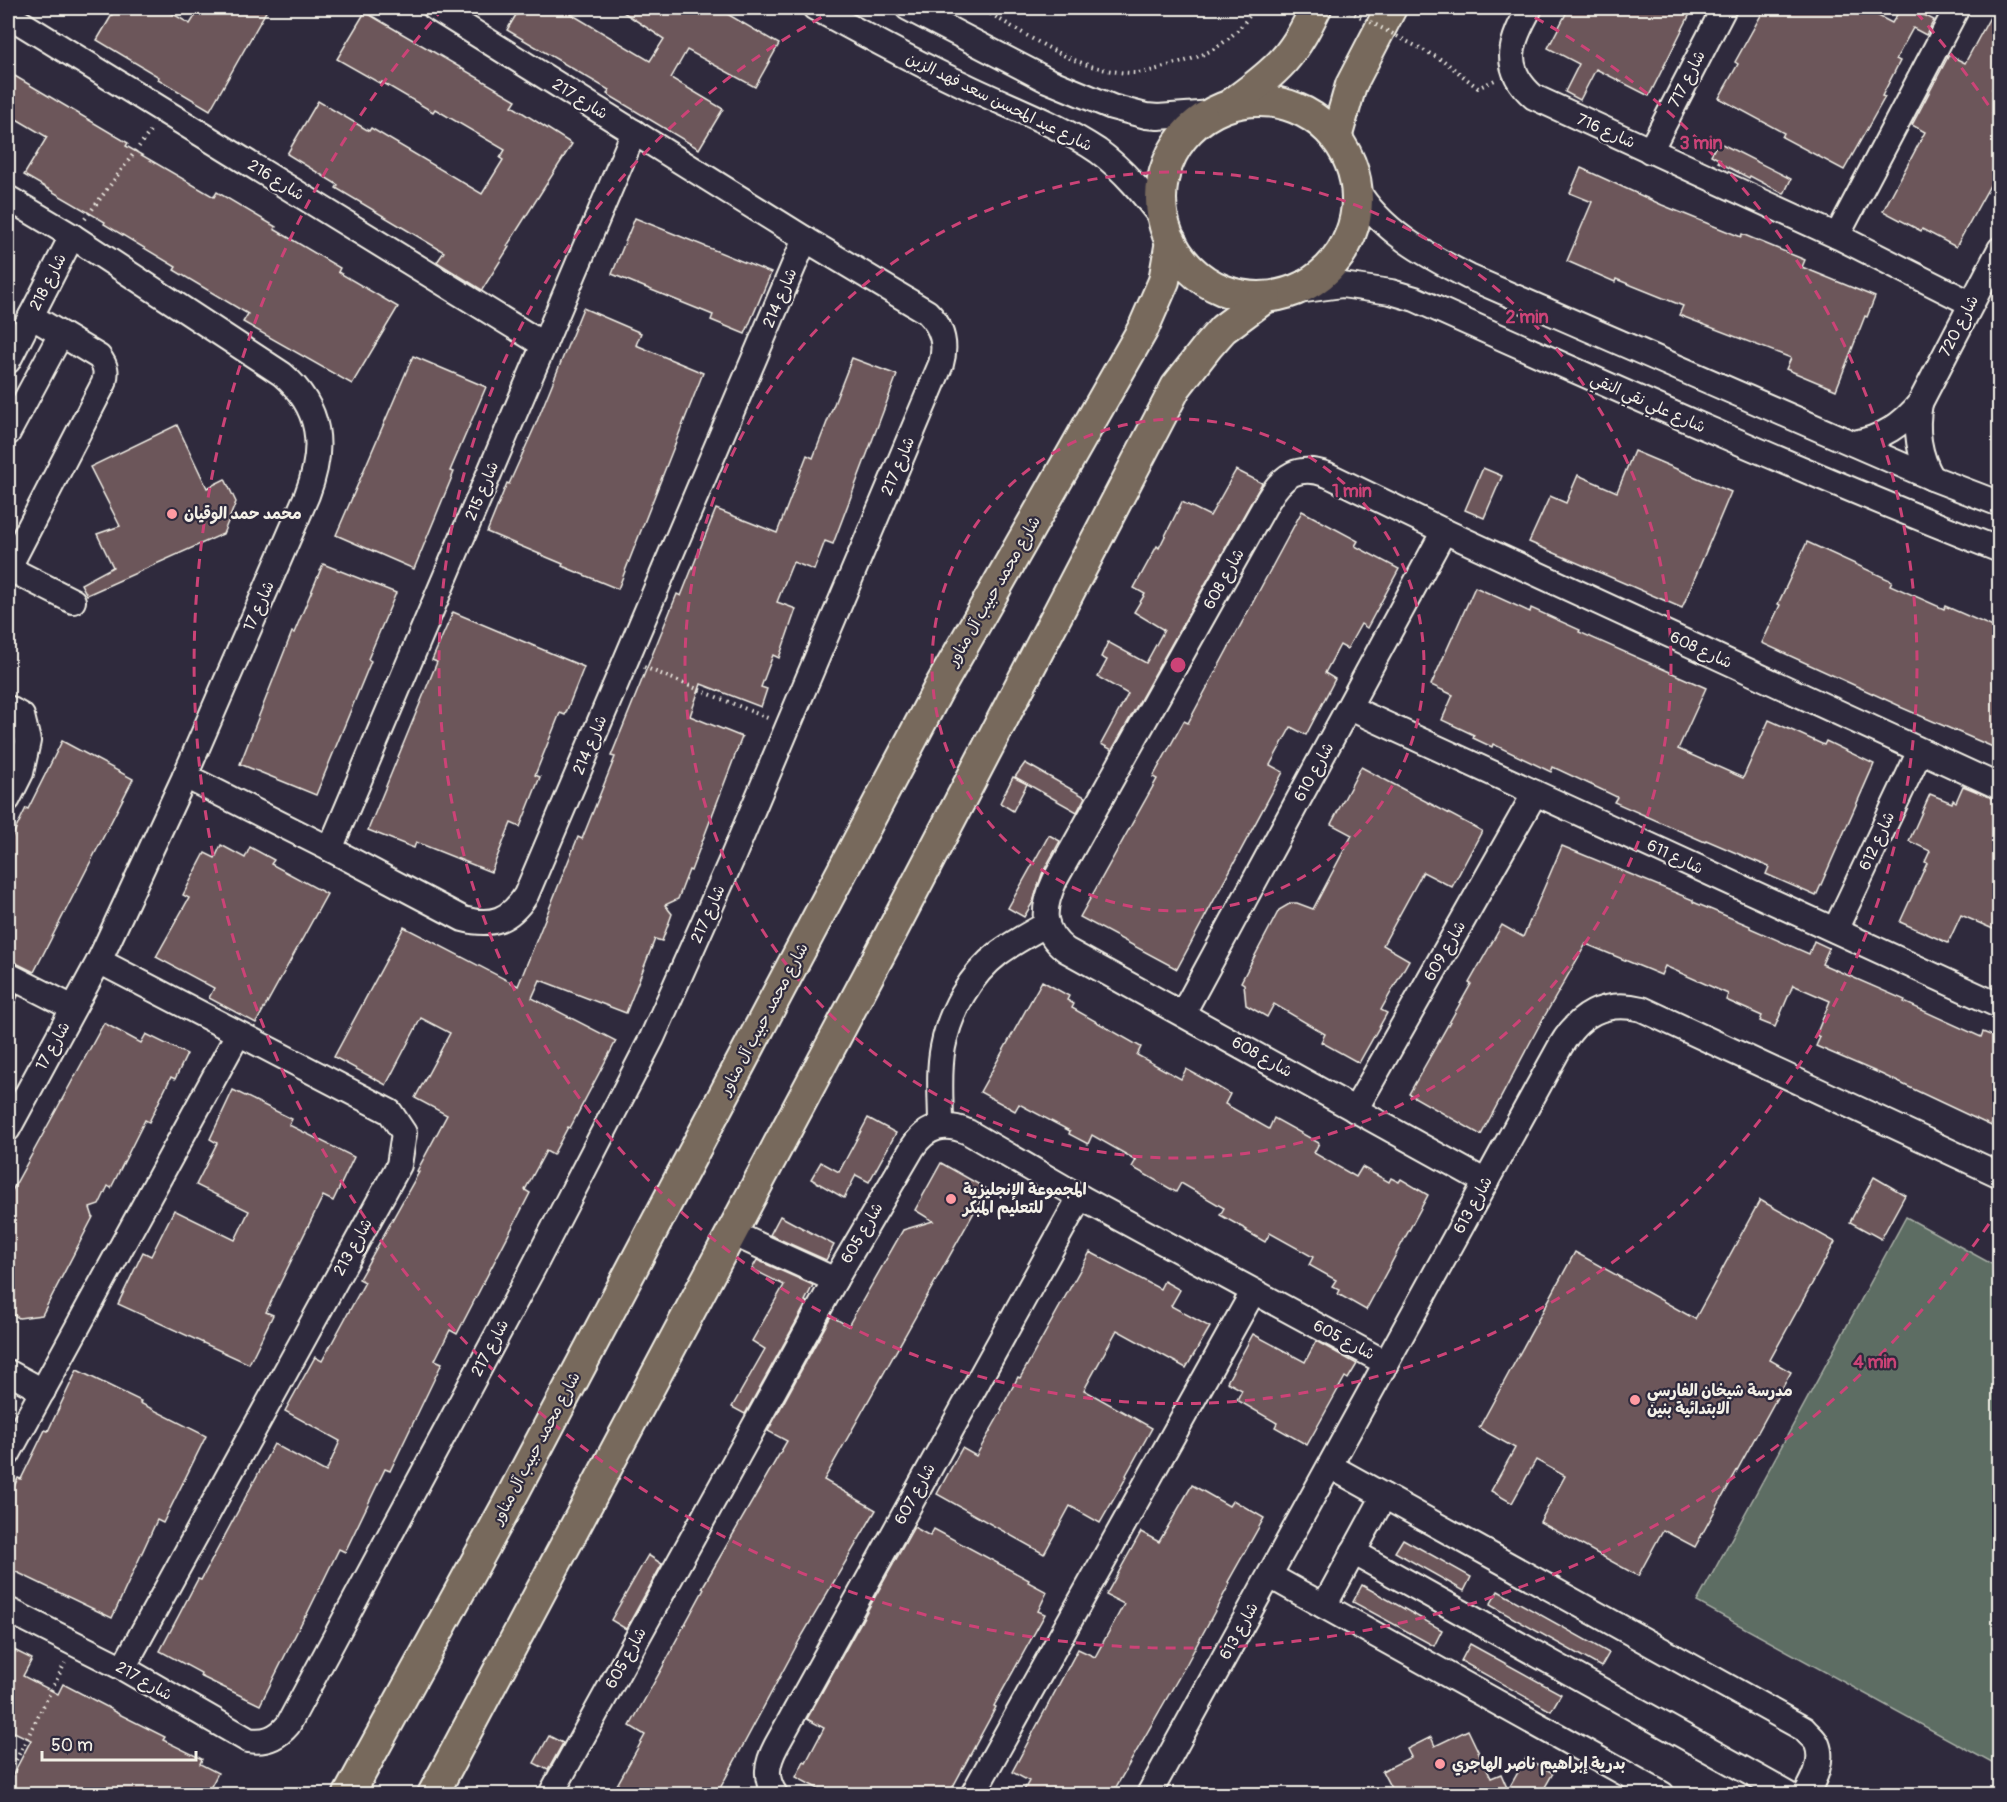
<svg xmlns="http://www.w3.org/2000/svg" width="2007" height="1802" font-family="Pangolin,'Playpen Sans Arabic',sans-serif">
<rect width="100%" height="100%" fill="#2f2a3d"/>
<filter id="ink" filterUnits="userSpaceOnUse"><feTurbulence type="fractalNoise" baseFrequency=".0167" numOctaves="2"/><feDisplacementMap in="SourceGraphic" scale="12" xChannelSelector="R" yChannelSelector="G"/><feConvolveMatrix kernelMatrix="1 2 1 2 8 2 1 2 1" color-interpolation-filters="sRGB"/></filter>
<g filter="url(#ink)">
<polygon fill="#5d6d64" stroke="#a8afa6" stroke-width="1.5" points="1906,1217 1999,1268 1999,1767 1697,1602"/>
<g fill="#6c565a" stroke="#f4f1e8" stroke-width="1.5">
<polygon points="116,8 163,8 190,24 200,8 268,8 210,110 158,79 159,77 97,40"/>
<polygon points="520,8 561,8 650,61 664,39 617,8 717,8 779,44 755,87 687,50 671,78 723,109 699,149 607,94 609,90 507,30"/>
<polygon points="1569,8 1693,8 1649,96 1596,69 1580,100 1565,92 1579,64 1548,48"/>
<polygon points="1765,8 1863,8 1892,23 1901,8 1910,8 1934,20 1926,35 1913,28 1896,59 1900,61 1882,96 1885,97 1844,170 1782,137 1784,133 1719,98 1738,64 1735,62"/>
<polygon points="1995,8 2000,8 2000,75 1992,89 2000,92 2000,167 1956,247 1922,229 1921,231 1883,211 1925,132 1912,125 1949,55 1965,63"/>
<polygon points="365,12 516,100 512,106 572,144 507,246 509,247 482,290 437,262 444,252 336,188 338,185 287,154 318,101 369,131 371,128 482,194 503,160 500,158 505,150 435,109 433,112 382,82 381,84 337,59"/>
<polygon points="8,72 128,143 126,146 214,197 217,192 276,227 274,229 340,268 338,272 398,307 352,384 243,322 248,314 174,270 176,267 104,224 105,222 24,175 47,137 8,114"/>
<polygon points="1718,142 1791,179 1784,194 1750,176 1749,178 1718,162 1720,160 1711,155"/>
<polygon points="1581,168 1662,205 1741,237 1742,234 1805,260 1802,267 1875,297 1867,317 1865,316 1836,390 1786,369 1791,358 1679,315 1683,306 1616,279 1615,282 1567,261 1592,202 1570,193"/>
<polygon points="635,218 771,273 745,334 711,320 713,315 612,274"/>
<polygon points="583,308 641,333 636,345 703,373 618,589 562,566 563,564 487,532 507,483 509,484 535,426"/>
<polygon points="413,356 486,387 450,471 454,472 414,569 336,535"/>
<polygon points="852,358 897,375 833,544 825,541 814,570 793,562 777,602 796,609 779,658 773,655 761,687 767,689 761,707 701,684 690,716 742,737 691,871 689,870 678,899 665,905 672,914 662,941 655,939 626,1013 540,980 532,998 616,1041 570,1128 568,1127 553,1155 546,1151 525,1190 530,1193 457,1334 450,1330 435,1360 442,1363 390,1471 385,1469 345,1552 339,1549 306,1616 305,1616 260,1705 200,1676 201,1673 160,1651 198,1579 201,1580 274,1444 326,1472 340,1441 285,1411 315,1357 322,1361 365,1282 359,1279 419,1172 417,1171 447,1115 415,1098 450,1033 421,1018 386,1085 334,1057 404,927 518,986 578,837 582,839 615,757 611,756 677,594 681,596 716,509 777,533 807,455 813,458"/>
<polygon points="177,425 207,488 225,479 236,502 223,534 87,595 81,584 113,567 97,534 120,526 90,467"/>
<polygon points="1634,451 1731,492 1682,608 1529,542 1550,496 1566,503 1578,475 1617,492"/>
<polygon points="1483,468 1502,476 1484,518 1465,510"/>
<polygon points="1236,470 1262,483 1112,750 1101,744 1128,694 1098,677 1107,660 1101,657 1108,642 1146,663 1164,630 1134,612 1145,594 1134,588 1157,546 1159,548 1182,502 1210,516"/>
<polygon points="1302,511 1358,541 1355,546 1399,569 1367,628 1361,624 1347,649 1340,645 1325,673 1335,679 1306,735 1291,727 1270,765 1283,772 1177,969 1080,917 1157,779 1153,777 1184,721 1188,723"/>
<polygon points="1807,542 1892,581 1890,585 1944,609 1945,606 2000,630 2000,750 1900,707 1900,706 1762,643 1780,605 1778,604"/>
<polygon points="323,564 396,593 368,659 371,661 316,795 240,764 292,632 294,633"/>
<polygon points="1475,587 1530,612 1531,608 1580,630 1579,632 1706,688 1678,749 1743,778 1769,720 1824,745 1826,741 1874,764 1816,896 1766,874 1769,867 1706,840 1705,842 1614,802 1617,797 1600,789 1553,767 1551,772 1493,744 1492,747 1473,738 1474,735 1442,720 1453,695 1431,685"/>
<polygon points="453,612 584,667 565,715 560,713 535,775 540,777 520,827 511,823 491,872 416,842 414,848 368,830 437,662 432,660"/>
<polygon points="62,741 133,779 34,972 14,962 8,961 8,845 26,808 28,809"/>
<polygon points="1025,763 1085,797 1077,812 1015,777"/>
<polygon points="1361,767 1482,831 1452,887 1423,872 1383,945 1409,960 1381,1010 1387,1013 1359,1063 1321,1042 1325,1034 1274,1004 1267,1017 1246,1005 1244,984 1241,982 1279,910 1291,903 1297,903 1313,909 1352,835 1331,824"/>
<polygon points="1013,777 1027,784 1013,811 1000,803"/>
<polygon points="1963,786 2000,801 2000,932 1961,915 1948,943 1900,922 1927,863 1925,862 1930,851 1909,841 1930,794 1952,803 1953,800 1956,802"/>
<polygon points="1049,835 1060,841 1042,874 1033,902 1024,917 1008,908"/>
<polygon points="221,845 245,858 250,847 274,860 271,864 327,894 256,1023 209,998 214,988 156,957 189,898 183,895 205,853 215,858"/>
<polygon points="1562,846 1693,900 1693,902 1750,926 1750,928 1809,954 1814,941 1829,948 1822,964 1905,1000 1904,1002 1981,1037 1983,1032 2000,1039 2000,1130 1881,1074 1816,1046 1820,1037 1816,1035 1830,1001 1793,985 1775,1027 1760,1021 1762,1016 1726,1000 1728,994 1665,966 1661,975 1586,944 1540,1024 1481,1135 1409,1094 1471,984 1469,983 1502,925 1523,937"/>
<polygon points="1042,981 1069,996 1067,1000 1074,1004 1072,1008 1141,1047 1137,1055 1181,1079 1186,1069 1206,1080 1230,1094 1225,1104 1269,1129 1274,1118 1319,1143 1314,1153 1356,1177 1362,1167 1389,1182 1391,1178 1399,1182 1401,1179 1428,1195 1366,1310 1338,1294 1340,1290 1332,1286 1336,1280 1309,1265 1313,1257 1270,1233 1265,1242 1246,1231 1247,1230 1220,1215 1224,1208 1181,1183 1176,1192 1132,1167 1136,1160 1092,1135 1088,1144 1069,1134 1070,1131 1019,1104 1015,1111 980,1092"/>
<polygon points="8,991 18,996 8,1017"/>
<polygon points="104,1023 141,1043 146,1034 187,1054 175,1079 171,1077 149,1122 145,1120 111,1188 108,1186 99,1205 90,1208 93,1217 42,1315 19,1318 8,1312 8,1198"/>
<polygon points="233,1090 292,1119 289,1125 354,1157 333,1201 323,1196 266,1312 273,1315 249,1364 118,1304 143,1252 151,1256 174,1210 235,1240 249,1211 196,1185 217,1143 210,1139"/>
<polygon points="868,1118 896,1133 869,1182 856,1175 844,1198 811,1179 821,1162 839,1172"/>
<polygon points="941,1163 987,1189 824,1480 876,1510 799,1641 717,1794 612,1794 645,1735 630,1726 672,1650 672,1648 704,1589 702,1588 787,1441 768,1431 831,1316 848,1326 903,1230 933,1221 915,1210"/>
<polygon points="1874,1177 1905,1195 1881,1239 1850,1222"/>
<polygon points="1760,1200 1835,1242 1770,1360 1791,1372 1695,1547 1663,1530 1638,1576 1540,1522 1565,1476 1536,1460 1512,1503 1491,1491 1515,1448 1479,1428 1575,1252 1695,1319"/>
<polygon points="780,1216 834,1245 826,1260 770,1235"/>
<polygon points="1090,1252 1160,1289 1164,1281 1180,1290 1171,1306 1210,1327 1186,1368 1117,1330 1084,1390 1152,1428 1126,1475 1127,1476 1100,1523 1070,1506 1044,1554 937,1494 962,1448 976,1456 1002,1410 1001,1409 1018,1377 1020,1378"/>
<polygon points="757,1260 813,1285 805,1301 807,1302 745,1414 732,1407 765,1349 752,1341 784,1285 752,1269"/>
<polygon points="1253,1334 1305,1362 1316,1341 1357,1364 1348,1379 1345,1377 1307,1445 1275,1427 1277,1423 1237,1400 1242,1390 1227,1382"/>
<polygon points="77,1370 141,1401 140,1403 206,1436 163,1523 157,1520 112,1618 8,1568 8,1500 18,1478 21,1479 45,1430 48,1431"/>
<polygon points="1192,1485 1229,1506 1233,1500 1264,1518 1228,1582 1230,1583 1187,1663 1112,1794 1022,1794 1029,1781 1012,1772 1078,1649 1095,1657 1124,1604 1106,1595 1141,1532 1159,1542"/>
<polygon points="914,1527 930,1536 934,1529 1029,1580 1028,1582 1047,1592 1038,1611 1045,1614 994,1706 996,1707 949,1794 828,1794 796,1777 804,1761 806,1762 824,1728 807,1719"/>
<polygon points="1403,1539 1471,1577 1464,1591 1395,1552"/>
<polygon points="648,1555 662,1564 626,1629 611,1620"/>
<polygon points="1362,1585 1442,1630 1434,1646 1353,1602"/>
<polygon points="1498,1591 1609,1653 1601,1667 1490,1605"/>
<polygon points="1470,1644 1561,1694 1551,1711 1461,1661"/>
<polygon points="8,1647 32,1659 23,1676 58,1694 63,1684 113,1710 113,1711 165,1737 163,1740 202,1759 200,1764 218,1773 207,1794 8,1794 8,1784 31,1740 8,1729"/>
<polygon points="1468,1730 1491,1778 1501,1774 1508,1790 1526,1758 1553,1773 1541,1794 1394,1794 1382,1771 1411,1757 1407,1749 1431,1737 1435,1746"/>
<polygon points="549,1736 563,1743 548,1770 534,1763"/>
</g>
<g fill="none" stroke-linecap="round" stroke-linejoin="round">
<defs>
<g id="minor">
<path d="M815,8C864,34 912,61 962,84C1007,106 1056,123 1098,151C1124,170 1145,196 1164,221"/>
<polyline points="908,8 1047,80 1112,107 1146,116 1158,117 1213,113"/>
<path d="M1530,8C1511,41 1500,68 1534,97L1837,236L1957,8"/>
<polyline points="8,15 544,345"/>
<polyline points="1650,151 1724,8"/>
<path d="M1356,188C1381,231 1426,255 1469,277L1932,478L2000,504"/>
<path d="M8,198L72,236L282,374C322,408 325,448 307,495L185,776L99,961L8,1129"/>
<polyline points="1837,236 1970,303"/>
<path d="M1290,292L1342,285L1391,292L1415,299C1609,386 1802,472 2000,550"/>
<polyline points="8,361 72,236"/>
<path d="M1920,403C1915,430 1918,454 1932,478"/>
<polyline points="8,433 61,334"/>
<path d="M1854,443C1882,438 1902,425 1920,403L2000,249"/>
<polyline points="8,568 73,601"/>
<path d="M8,569L104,383C107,372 106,366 99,357L31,316"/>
<polyline points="8,708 22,716 28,741 21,773 8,799"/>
<polyline points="1350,708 2000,1006"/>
<path d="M185,776L330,849L463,919C492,927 510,920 526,895L805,239"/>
<polyline points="330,849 634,132"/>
<polyline points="1835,930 1920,751"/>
<polyline points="99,961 390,1112 404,1133 399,1165 123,1668"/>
<polyline points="8,975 73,1008"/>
<polyline points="1183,1013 1444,531"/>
<polyline points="1355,1110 1535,793"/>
<path d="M941,1125C941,1100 938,1072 943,1047C950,1011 970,975 999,953C1014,942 1031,933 1047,924"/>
<path d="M1486,1182L1066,950C1040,930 1042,908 1055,880L1268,500C1283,475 1298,464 1328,475L1444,531L2000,787"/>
<polyline points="732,1233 835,1280"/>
<polyline points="8,1372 43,1391"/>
<polyline points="8,1454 238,1034"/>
<path d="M1330,1466L1804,1729C1808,1734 1815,1739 1817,1744C1824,1761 1814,1780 1806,1794"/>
<polyline points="1353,1552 1788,1794"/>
<polyline points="1270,1576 1662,1794"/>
<polyline points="1324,1606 1384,1496"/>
<path d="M8,1610L123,1668L248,1740C265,1743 277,1738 288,1725L531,1272L652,1038L731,861L941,364C947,343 942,327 927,312L805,239L435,8"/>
<path d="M551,1794L835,1280L913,1147C927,1126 945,1122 968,1132L1080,1197L1386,1363"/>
<path d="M775,1794C764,1778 767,1763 776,1746L1080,1197"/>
<polyline points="973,1794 1253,1292"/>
<path d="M1149,1794L1560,1047C1579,1014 1605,1000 1642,1009L2000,1175"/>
</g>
<g id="major">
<circle cx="1259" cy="199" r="98"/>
<path d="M1230,105C1249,91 1269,77 1284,60C1298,44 1307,26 1316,8"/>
<polyline points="1336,138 1351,85 1391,8"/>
<polyline points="349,1794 506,1507 939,688 1143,329 1164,281 1171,241"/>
<polyline points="433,1794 891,933 1176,387 1208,346 1223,329 1266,297"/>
</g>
</defs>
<use href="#minor" stroke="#f4f1e8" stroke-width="28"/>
<use href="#major" stroke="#f4f1e8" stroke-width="34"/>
<g stroke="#f4f1e8" stroke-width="4" stroke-dasharray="1.5 4.5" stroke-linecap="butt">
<path d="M980,8C1029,35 1077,73 1135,73C1148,73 1162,67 1175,64C1213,54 1233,40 1255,8"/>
<polyline points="1444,61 1478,88 1495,80"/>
<polyline points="85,219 152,129"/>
<polyline points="644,667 770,719"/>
<polyline points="8,1776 65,1663"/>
</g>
<use href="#minor" stroke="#2f2a3d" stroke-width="24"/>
<use href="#major" stroke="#77695c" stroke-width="30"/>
<polyline stroke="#f4f1e8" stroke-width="4" stroke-dasharray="1.5 4.5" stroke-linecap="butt" points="1344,8 1444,61"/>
</g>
</g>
<g fill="none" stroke="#cc4377" stroke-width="3" stroke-dasharray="10 8">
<circle cx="1178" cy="665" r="246"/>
<circle cx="1178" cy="665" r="493"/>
<path d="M1519 9A739 739 0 1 1 837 9"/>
<path d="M1999 1209A985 985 0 1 1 440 12M1916 12A985 985 0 0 1 1999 121"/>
</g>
<g fill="#ff9aa2" stroke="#2f2a3d" stroke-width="2">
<circle cx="172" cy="514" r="6"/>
<circle cx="951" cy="1199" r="6"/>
<circle cx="1635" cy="1400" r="6"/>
<circle cx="1440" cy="1764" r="6"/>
</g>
<g text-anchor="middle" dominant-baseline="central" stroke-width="4.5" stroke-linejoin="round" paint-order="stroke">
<g font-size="16" fill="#f4f1e8" stroke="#2f2a3d">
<text transform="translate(1687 79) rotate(-63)">شارع 717</text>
<text transform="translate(580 99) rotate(32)">شارع 217</text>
<text transform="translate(999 102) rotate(26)">شارع عبد المحسن سعد فهد الزبن</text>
<text transform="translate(1606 131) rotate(24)">شارع 716</text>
<text transform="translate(276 180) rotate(32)">شارع 216</text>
<text transform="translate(48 282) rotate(-63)">شارع 218</text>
<text transform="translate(780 298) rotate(-67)">شارع 214</text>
<text transform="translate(1959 326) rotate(-63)">شارع 720</text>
<text transform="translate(1648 403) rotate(24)">شارع علي نقي النقي</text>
<text transform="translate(898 466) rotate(-67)">شارع 217</text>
<text transform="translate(482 491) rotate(-67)">شارع 215</text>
<text transform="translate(1224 579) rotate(-61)">شارع 608</text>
<text transform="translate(994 591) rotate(-60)">شارع محمد حبيب آل مناور</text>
<text transform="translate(259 606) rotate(-66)">شارع 17</text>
<text transform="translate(1701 650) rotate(25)">شارع 608</text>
<text transform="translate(590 745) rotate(-67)">شارع 214</text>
<text transform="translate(1314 772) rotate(-61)">شارع 610</text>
<text transform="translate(1877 841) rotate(-65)">شارع 612</text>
<text transform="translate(1675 857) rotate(25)">شارع 611</text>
<text transform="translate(708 914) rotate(-66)">شارع 217</text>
<text transform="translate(1445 951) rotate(-60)">شارع 609</text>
<text transform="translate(764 1019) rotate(-62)">شارع محمد حبيب آل مناور</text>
<text transform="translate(53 1046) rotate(-61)">شارع 17</text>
<text transform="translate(1262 1057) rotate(29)">شارع 608</text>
<text transform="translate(1473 1205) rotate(-61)">شارع 613</text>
<text transform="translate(862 1233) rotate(-60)">شارع 605</text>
<text transform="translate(353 1247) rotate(-61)">شارع 213</text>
<text transform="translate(1344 1340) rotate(28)">شارع 605</text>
<text transform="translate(490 1348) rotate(-62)">شارع 217</text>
<text transform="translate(536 1448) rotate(-62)">شارع محمد حبيب آل مناور</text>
<text transform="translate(915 1494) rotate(-61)">شارع 607</text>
<text transform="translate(1239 1631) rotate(-61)">شارع 613</text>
<text transform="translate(626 1658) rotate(-61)">شارع 605</text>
<text transform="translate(144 1681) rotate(30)">شارع 217</text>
</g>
<g font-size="16" font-weight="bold" fill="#f4f1e8" stroke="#2f2a3d" text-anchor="start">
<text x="184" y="514">محمد حمد الوقيان</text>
<text x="963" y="1190">المجموعة الإنجليزية<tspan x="963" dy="18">للتعليم المبكر</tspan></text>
<text x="1647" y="1391">مدرسة شيخان الفارسي<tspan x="1647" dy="18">الابتدائية بنين</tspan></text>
<text x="1452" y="1764">بدرية إبراهيم ناصر الهاجري</text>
</g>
</g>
<circle cx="1178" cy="665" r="9" fill="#cc4377" stroke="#2f2a3d" stroke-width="3"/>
<g font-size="18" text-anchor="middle" font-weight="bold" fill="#cc4377" stroke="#2f2a3d" stroke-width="4.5" stroke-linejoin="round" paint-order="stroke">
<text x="1701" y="149">3 min</text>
<text x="1527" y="323">2 min</text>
<text x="1352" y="497">1 min</text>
<text x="1875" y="1368">4 min</text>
</g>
<rect width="2007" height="1802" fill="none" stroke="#2f2a3d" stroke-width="30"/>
<rect x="15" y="15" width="1977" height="1772" fill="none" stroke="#f4f1e8" stroke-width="2" filter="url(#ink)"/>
<path d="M42 1751v9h154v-9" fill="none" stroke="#f4f1e8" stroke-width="3"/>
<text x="51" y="1751" font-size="18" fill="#f4f1e8" stroke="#2f2a3d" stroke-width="4.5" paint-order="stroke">50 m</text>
</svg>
